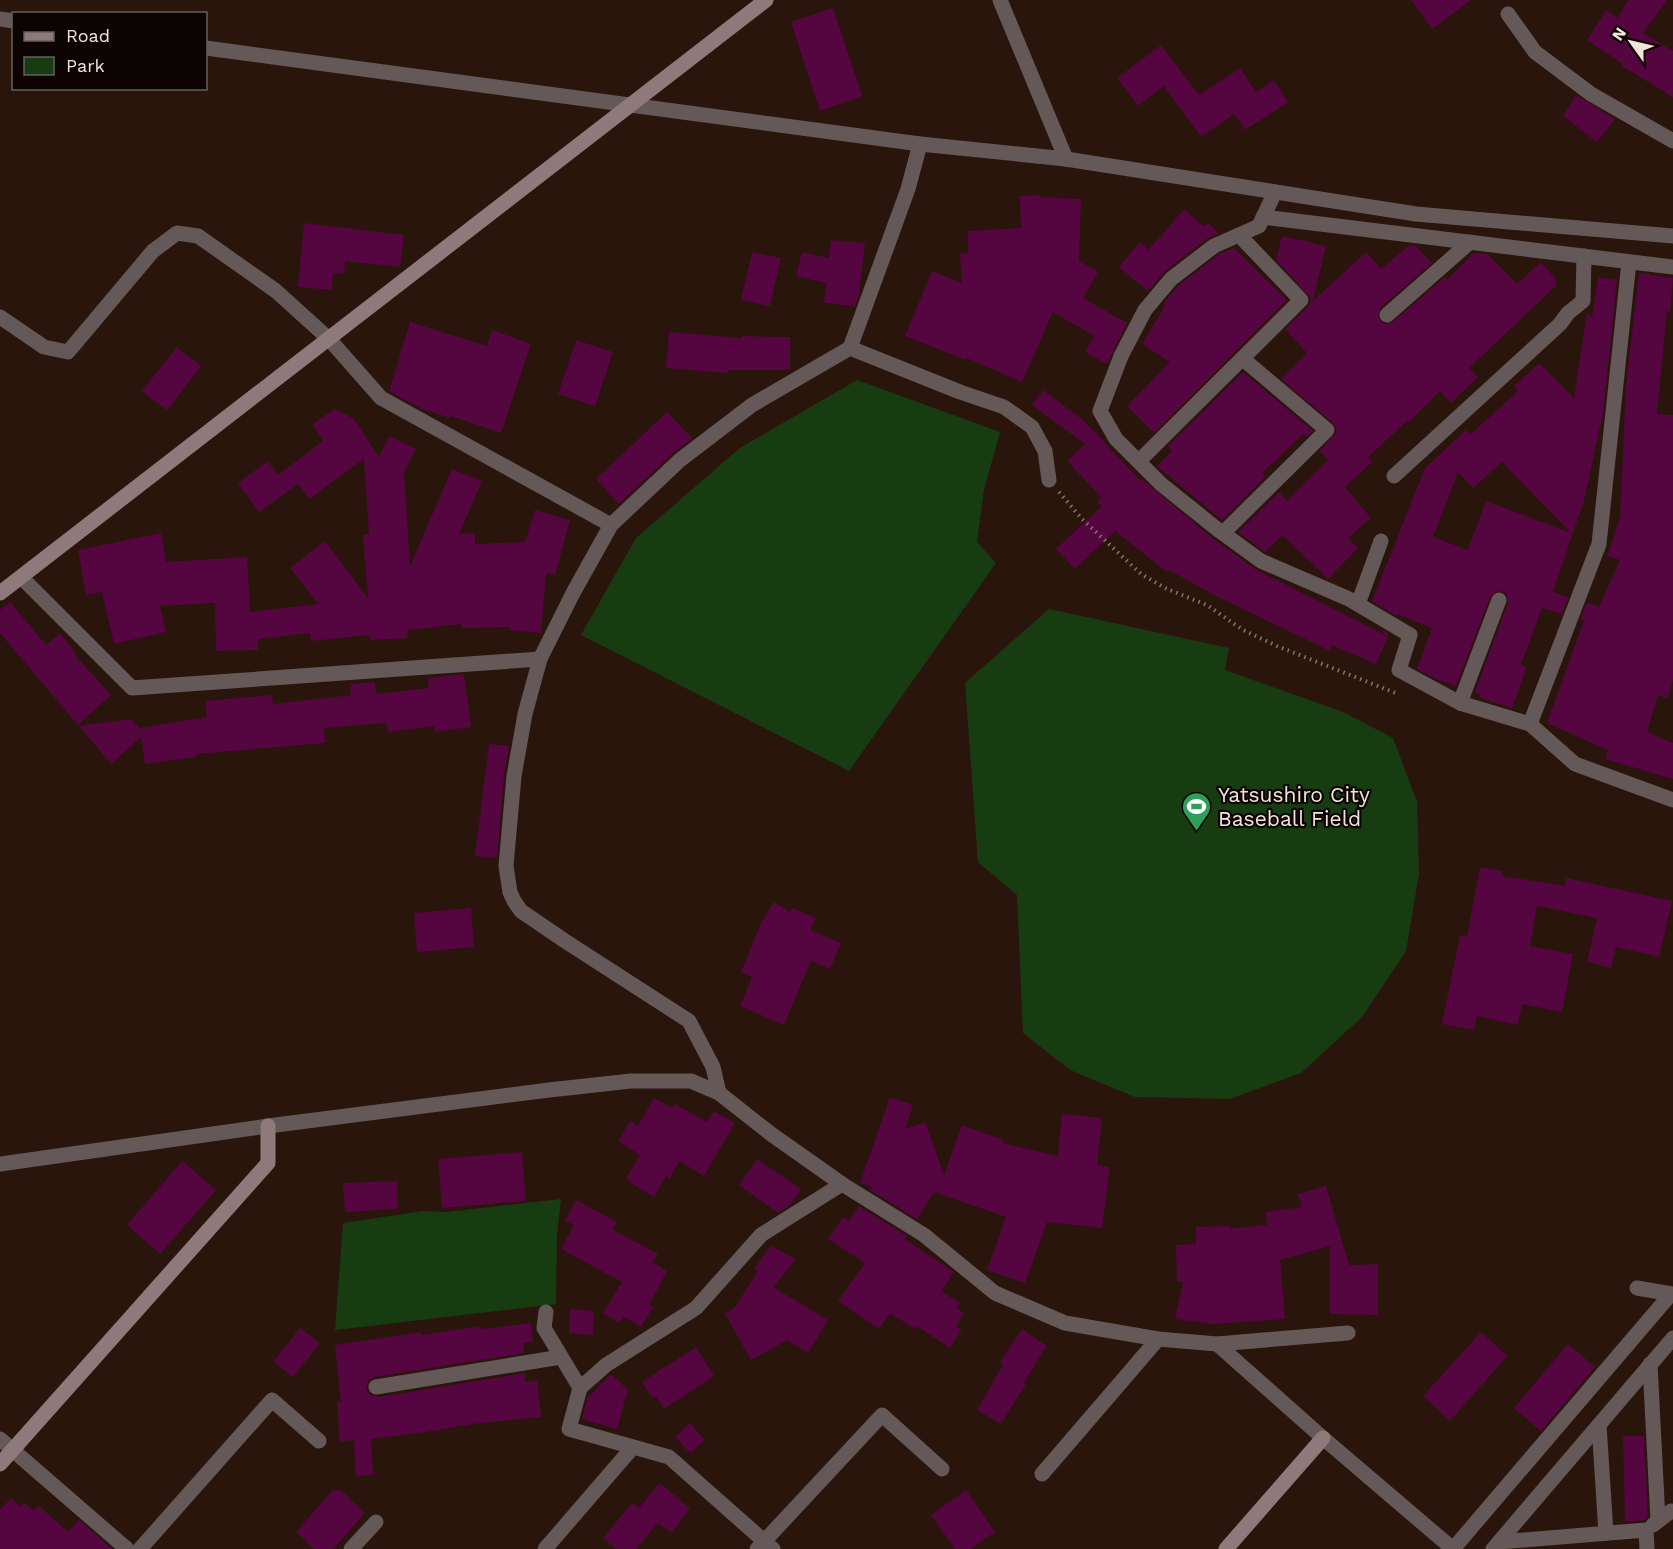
<svg xmlns="http://www.w3.org/2000/svg" width="1673" height="1549" font-family="'Work Sans',sans-serif">
<rect width="100%" height="100%" fill="#2a150c"/>
<g fill="#183c11">
<polygon points="857,380 1000,432 984,490 977,542 996,563 849,771 581,635 636,538 740,448"/>
<polygon points="1049,609 1229,648 1225,670 1343,712 1393,738 1417,802 1419,874 1406,951 1362,1017 1301,1073 1230,1099 1135,1097 1070,1070 1023,1033 1017,895 978,862 965,683"/>
<polygon points="561,1199 557,1234 556,1304 335,1330 343,1223 423,1211 446,1212"/>
</g>
<g fill="#550540" fill-rule="evenodd">
<polygon points="1411,0 1471,0 1432,29"/>
<polygon points="1629,0 1667,0 1643,33 1673,51 1673,97 1622,66 1623,64 1587,40 1606,10 1617,18"/>
<polygon points="833,8 862,96 820,111 791,22"/>
<polygon points="1161,45 1199,95 1240,68 1256,92 1274,80 1288,102 1245,130 1234,114 1201,137 1164,86 1138,106 1117,78"/>
<polygon points="1576,95 1615,119 1597,142 1563,116"/>
<polygon points="1039,195 1039,197 1081,199 1079,261 1098,272 1083,298 1127,323 1107,364 1085,352 1094,336 1053,312 1022,382 967,358 966,360 905,336 932,271 962,283 960,254 968,253 968,231 1021,228 1020,196"/>
<polygon points="1184,209 1203,226 1208,223 1219,233 1208,238 1165,271 1148,291 1119,267 1140,242 1149,250"/>
<polygon points="304,223 404,235 400,267 345,261 344,274 333,273 332,290 298,287"/>
<polygon points="1282,236 1326,246 1313,301 1366,252 1381,269 1409,245 1416,246 1432,263 1380,308 1378,317 1384,324 1393,322 1445,277 1447,280 1474,253 1487,254 1517,284 1541,262 1556,279 1556,286 1469,368 1478,377 1451,403 1440,391 1409,422 1408,420 1368,457 1372,462 1345,487 1371,518 1348,538 1358,548 1328,579 1282,535 1265,552 1238,532 1279,492 1287,501 1328,460 1319,451 1337,432 1333,423 1281,379 1307,353 1285,329 1308,307 1311,298 1276,260"/>
<polygon points="831,240 865,243 859,294 855,306 824,303 826,283 796,276 802,252 829,258"/>
<polygon points="1234,248 1287,300 1154,433 1127,406 1170,362 1142,344 1165,306 1163,304 1178,286 1219,254"/>
<polygon points="752,252 781,258 770,306 741,300"/>
<polygon points="1639,273 1673,278 1670,312 1667,311 1657,414 1673,415 1673,679 1668,698 1658,695 1647,732 1673,743 1673,779 1605,759 1608,750 1547,723 1584,621 1580,620 1587,603 1599,607 1620,560 1607,556 1620,518 1626,385"/>
<path d="M1598,277L1617,280L1603,413L1584,501L1553,592L1568,597L1562,614L1542,608L1521,664L1527,667L1512,708L1480,698L1481,694L1475,692L1508,603L1506,593L1497,591L1490,597L1456,686L1434,678L1417,669L1432,628L1398,614L1397,616L1372,601L1425,468L1466,430L1471,434L1518,391L1514,386L1539,363L1574,398L1587,313L1592,318ZM1502,462L1571,533L1486,501L1468,550L1433,537L1458,472L1473,488Z"/>
<polygon points="410,322 487,346 492,330 531,344 501,433 451,416 450,418 422,409 389,391"/>
<polygon points="669,332 742,338 742,336 790,337 790,370 728,370 728,373 666,368"/>
<polygon points="576,340 613,352 595,406 558,394"/>
<polygon points="177,347 201,366 167,410 142,391"/>
<polygon points="1243,372 1313,431 1306,437 1303,434 1262,473 1265,477 1222,520 1157,466 1172,451 1168,446"/>
<polygon points="1043,390 1083,420 1141,481 1143,480 1211,537 1255,569 1387,636 1377,627 1389,634 1376,664 1332,645 1330,651 1216,596 1169,570 1167,572 1115,531 1075,569 1056,549 1102,506 1097,502 1101,497 1067,461 1085,444 1032,405"/>
<polygon points="335,409 354,419 379,457 389,436 416,449 404,472 410,566 452,469 482,481 459,534 475,533 475,544 525,542 535,510 570,520 555,575 546,573 541,633 509,630 510,627 461,628 461,624 407,630 408,638 370,640 369,635 311,641 310,633 258,639 258,650 216,651 215,603 160,606 166,632 114,644 102,592 86,595 78,550 161,533 166,562 247,557 250,612 318,604 290,568 325,541 368,598 363,535 369,534 364,459 309,499 298,484 259,512 238,483 268,461 278,475 323,441 312,424"/>
<polygon points="667,412 692,438 673,453 619,504 596,479"/>
<polygon points="10,602 46,645 60,633 76,653 74,654 111,695 78,725 0,633 0,610"/>
<polygon points="464,674 471,727 435,732 434,726 388,732 387,723 324,728 325,743 196,754 196,757 145,764 141,737 111,764 79,726 131,719 140,729 140,728 207,717 205,701 272,695 273,704 351,695 350,684 375,682 376,694 429,688 428,678"/>
<polygon points="489,744 509,746 504,775 497,858 475,856"/>
<polygon points="1480,867 1503,871 1502,876 1565,886 1566,878 1672,901 1659,957 1616,947 1611,968 1587,962 1597,918 1537,906 1530,946 1573,954 1562,1012 1522,1004 1518,1025 1477,1016 1474,1030 1442,1024 1460,935 1467,936"/>
<polygon points="774,902 790,912 792,908 816,918 810,930 841,943 830,969 811,961 784,1025 740,1006 752,977 741,972 761,923"/>
<polygon points="471,908 474,947 417,952 414,913"/>
<polygon points="890,1097 913,1105 905,1129 925,1122 944,1175 962,1125 1004,1140 1002,1143 1058,1156 1062,1114 1102,1118 1097,1165 1110,1167 1102,1228 1047,1222 1025,1283 987,1270 1006,1217 934,1192 917,1219 870,1190 872,1187 860,1183"/>
<polygon points="654,1098 672,1108 675,1104 707,1122 714,1111 735,1123 704,1176 679,1161 669,1179 666,1176 654,1197 629,1182 630,1180 626,1178 640,1155 618,1141 630,1121 638,1126"/>
<polygon points="522,1152 526,1201 442,1208 438,1159"/>
<polygon points="757,1159 801,1189 790,1205 778,1213 739,1185"/>
<polygon points="182,1161 216,1190 160,1254 127,1225"/>
<polygon points="397,1181 398,1209 345,1212 343,1183"/>
<polygon points="1326,1186 1349,1265 1378,1264 1378,1315 1330,1314 1330,1246 1280,1260 1285,1319 1214,1324 1175,1319 1183,1282 1177,1282 1176,1245 1196,1244 1196,1227 1229,1226 1229,1229 1267,1225 1266,1212 1302,1207 1298,1194"/>
<polygon points="576,1200 617,1222 613,1230 658,1254 653,1262 667,1271 649,1305 653,1307 641,1327 623,1316 619,1323 603,1313 622,1282 561,1249 574,1225 565,1221"/>
<polygon points="859,1206 907,1236 905,1239 954,1272 941,1291 960,1303 957,1308 964,1313 956,1326 962,1330 950,1348 917,1326 915,1329 890,1313 879,1329 838,1301 865,1263 828,1239 843,1217 849,1221"/>
<polygon points="771,1246 796,1259 773,1287 828,1320 808,1353 787,1340 751,1360 725,1314 735,1307 758,1271 754,1268"/>
<polygon points="570,1309 594,1311 593,1335 569,1333"/>
<polygon points="531,1323 533,1342 523,1343 524,1353 374,1377 369,1380 366,1388 369,1394 378,1397 525,1373 525,1382 537,1380 541,1417 472,1424 426,1432 371,1439 373,1475 356,1476 354,1440 340,1442 337,1402 341,1402 335,1345 421,1332 421,1335 480,1326 481,1329"/>
<polygon points="300,1328 320,1343 293,1377 273,1362"/>
<polygon points="1022,1329 1047,1346 1024,1382 1026,1384 1001,1424 977,1410 1003,1365 1000,1362"/>
<polygon points="1481,1332 1507,1356 1450,1421 1423,1396"/>
<polygon points="1568,1344 1595,1367 1541,1431 1514,1408"/>
<polygon points="696,1347 714,1376 664,1409 656,1396 652,1398 642,1382"/>
<polygon points="611,1374 628,1390 617,1429 582,1419 587,1398"/>
<polygon points="690,1423 705,1440 690,1453 675,1437"/>
<polygon points="1623,1436 1644,1436 1648,1517 1645,1520 1625,1522"/>
<polygon points="659,1483 690,1508 671,1533 658,1523 636,1549 616,1549 603,1538 632,1503 639,1508"/>
<polygon points="333,1490 341,1490 365,1513 333,1549 314,1549 296,1532"/>
<polygon points="966,1490 995,1532 971,1549 955,1549 931,1515"/>
<polygon points="11,1498 21,1506 24,1503 34,1511 39,1506 68,1532 79,1520 112,1549 0,1549 0,1510"/>
</g>
<g fill="none" stroke-linecap="round" stroke-linejoin="round">
<polyline stroke="#88766e" stroke-width="4" stroke-dasharray="1.5 4.5" stroke-linecap="butt" points="1059,492 1082,519 1141,574 1167,589 1207,605 1243,630 1277,646 1398,694"/>
<g stroke="#655858" stroke-width="15">
<polyline points="1000,0 1066,159"/>
<polyline points="1508,14 1535,52 1591,94 1673,141"/>
<polyline points="0,19 14,21"/>
<polyline points="206,48 920,144 1066,159 1416,214 1673,236"/>
<polyline points="1275,192 1259,226 1214,246 1171,279 1145,310 1121,356 1100,411 1116,439 1161,484 1217,529 1261,561 1349,599 1410,635 1399,670 1460,703 1530,724 1575,764 1673,800"/>
<polyline points="1263,217 1673,267"/>
<polyline points="1387,315 1470,242"/>
<polyline points="0,317 44,347 68,352 153,251 177,233 198,236 276,291 329,339 381,398 611,525"/>
<polyline points="850,348 960,392 1004,407 1032,427 1045,451 1049,480"/>
<polyline points="1139,461 1301,300 1239,235"/>
<polyline points="1394,476 1560,324 1568,313 1583,301 1584,256"/>
<polyline points="1223,533 1327,430 1243,359"/>
<polyline points="21,577 132,688 540,659"/>
<polyline points="1358,604 1381,541"/>
<polyline points="1460,703 1499,600"/>
<polyline points="1530,724 1599,544 1629,262"/>
<polyline points="719,1093 713,1067 689,1021 565,941 521,911 514,901 510,892 506,866 514,776 525,714 540,659 573,593 611,525 680,460 752,405 850,348 908,189 920,144"/>
<polyline points="0,1164 268,1126 549,1090 631,1081 691,1081 719,1093 771,1134 842,1184 924,1235 995,1293 1065,1323 1158,1339 1217,1344 1348,1333"/>
<polyline points="1637,1288 1673,1294"/>
<polyline points="546,1312 544,1328 580,1388 569,1429 669,1457 773,1549"/>
<polyline points="1217,1344 1323,1438 1453,1549 1670,1295"/>
<polyline points="1650,1364 1658,1521"/>
<polyline points="376,1387 561,1357"/>
<polyline points="580,1388 606,1365 696,1308 761,1235 842,1184"/>
<polyline points="1599,1425 1606,1533"/>
<polyline points="0,1439 127,1549"/>
<polyline points="1042,1474 1158,1339"/>
<polyline points="1653,1525 1671,1511 1673,1512"/>
<polyline points="1499,1542 1646,1530 1647,1549"/>
<polyline points="140,1549 272,1400 319,1441"/>
<polyline points="351,1549 376,1522"/>
<polyline points="545,1549 633,1447"/>
<polyline points="757,1549 882,1415 942,1469"/>
<polyline points="1493,1549 1673,1338"/>
</g>
<g stroke="#8f7a7b" stroke-width="15">
<polyline points="0,593 766,0"/>
<polyline points="0,1464 268,1163 268,1126"/>
<polyline points="1226,1549 1323,1438"/>
</g>
</g>
<defs>
<symbol id="stadium-pin" viewBox="-11 -11 22 30"><path d="M0 17L-7.5 6A9.5 9.5 0 1 1 7.5 6Z" fill="#2e9e5b" stroke="#0c0402"/><path d="M0-5a6.5 5 0 1 0 0 10a6.5 5 0 1 0 0-10ZM-3.5-1.8h7v3.6h-7Z" fill="#fff"/></symbol>
</defs>
<g fill-rule="evenodd">
<use href="#stadium-pin" x="1180" y="790" width="33" height="45"/>
</g>
<g text-anchor="middle" dominant-baseline="central" stroke-width="4.5" stroke-linejoin="round" paint-order="stroke">
<g font-size="21" fill="#f3e3dd" stroke="#0c0402" text-anchor="start">
<text x="1218" y="794">Yatsushiro City<tspan x="1218" dy="24">Baseball Field</tspan></text>
</g>
</g>
<rect x="12" y="12" width="195" height="78" fill="#0c0402" stroke="#685d5a" stroke-width="1.5"/>
<rect x="24" y="32" width="30" height="9" fill="#8f7a7b" stroke="#685d5a" stroke-width="1.5"/>
<text x="66" y="42" font-size="18" fill="#f3e3dd">Road</text>
<rect x="24" y="57" width="30" height="18" fill="#183c11" stroke="#685d5a" stroke-width="1.5"/>
<text x="66" y="72" font-size="18" fill="#f3e3dd">Park</text>
<g transform="translate(1631 42) rotate(304)" stroke="#0c0402" stroke-width="4.5" paint-order="stroke">
<path d="M0-4.5L10 22L0 15L-10 22Z" fill="#f3e3dd"/>
<text y="-9" font-size="16" font-weight="bold" text-anchor="middle" fill="#f3e3dd">N</text>
</g>
</svg>
